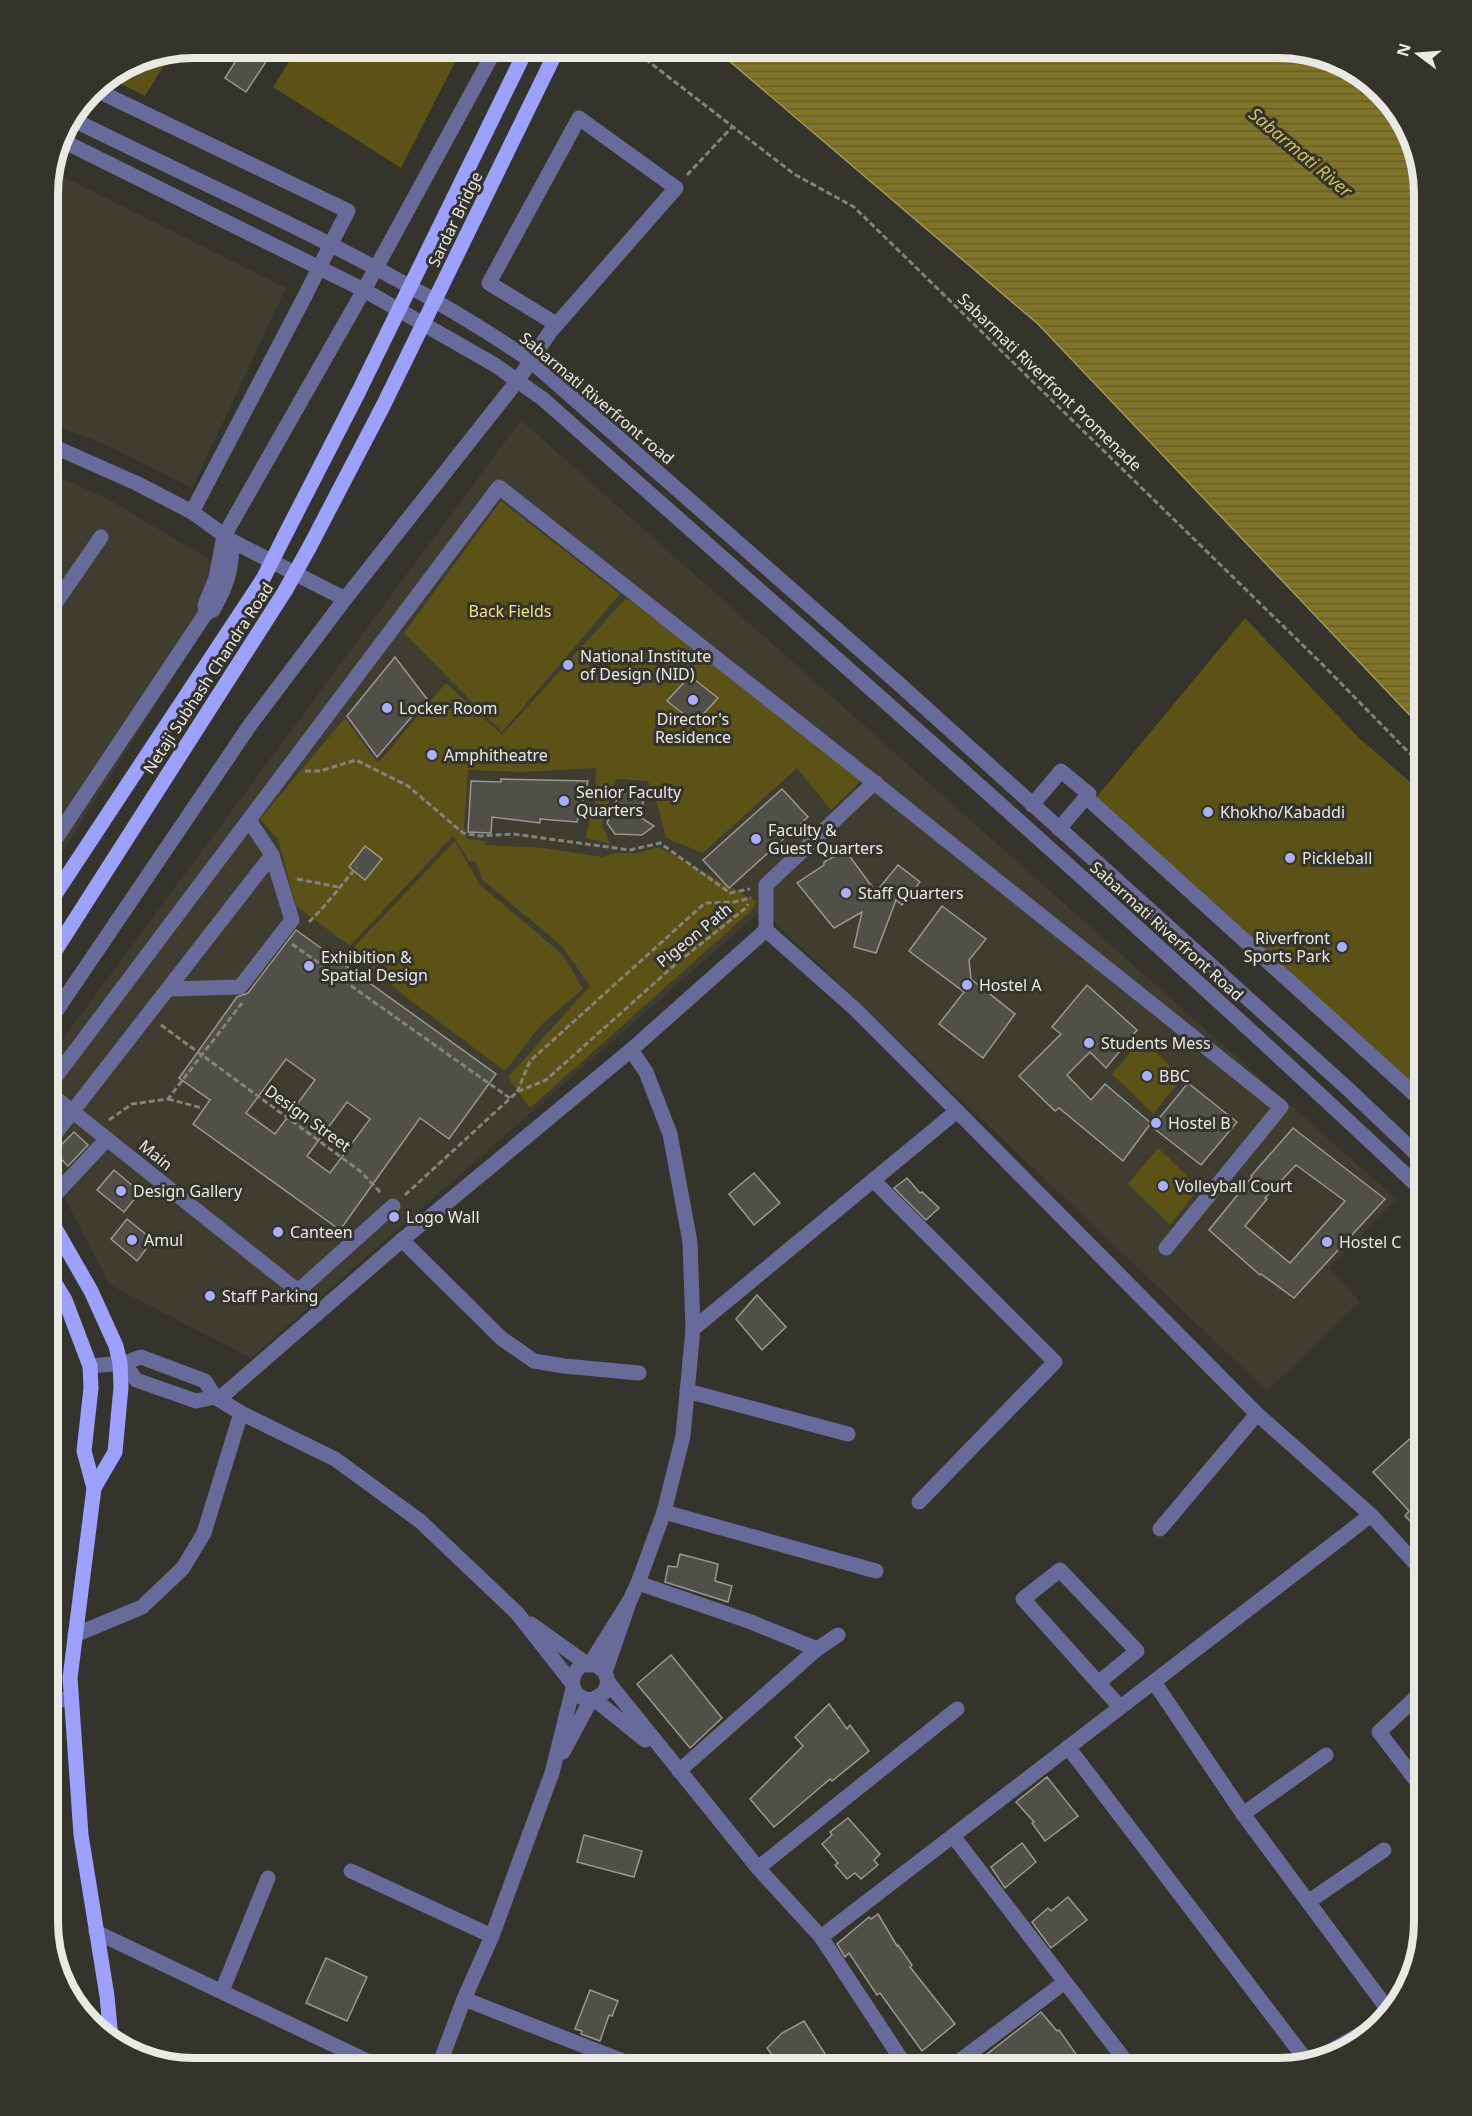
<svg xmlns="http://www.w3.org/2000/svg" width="1472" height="2116" font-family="'Noto Sans',sans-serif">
<defs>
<pattern id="water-rules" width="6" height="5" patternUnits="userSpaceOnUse" patternTransform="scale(1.5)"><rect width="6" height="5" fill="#807525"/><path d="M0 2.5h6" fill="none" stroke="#666033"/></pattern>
</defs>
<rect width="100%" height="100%" fill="#34332c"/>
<g fill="#3e3d30">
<polygon points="52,171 286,288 192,488 104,444 48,423 48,185"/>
<polygon points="521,420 1396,1199 1329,1268 1360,1302 1267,1391 762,910 251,1358 110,1285 48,1166 48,1059"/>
<polygon points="48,472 106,498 204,556 233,584 48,874"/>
</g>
<g fill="#5b5315">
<polygon points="298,48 439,48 456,60 401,168 273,87"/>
<polygon points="172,52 145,96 109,78 138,59"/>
<polygon points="501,501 620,594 502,732 404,633"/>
<polygon points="626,598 866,776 831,810 797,768 703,853 666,838 659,810 648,781 616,779 602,825 610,844 586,838 591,809 595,809 596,768 523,772 468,770 464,828 467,839 485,841 486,845 544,848 602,857 616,853 637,853 659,847 757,902 752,910 530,1108 508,1077 590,986 562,946 483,880 475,861 470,862 453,836 350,946 296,906 278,839 260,819 345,718 378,763 446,683 502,735"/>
<polygon points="1245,618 1358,737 1424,794 1424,1095 1095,799"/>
<polygon points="455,841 480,885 562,954 583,989 541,1025 505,1071 410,1000 350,951"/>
<polygon points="1142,1038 1182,1078 1153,1114 1112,1074"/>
<polygon points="1158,1148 1199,1188 1170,1225 1128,1184"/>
</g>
<polygon fill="url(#water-rules)" stroke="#a0985e" stroke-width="1.5" points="714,48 1287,48 1351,68 1404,121 1424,194 1424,730 1038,324"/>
<g fill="#505048" stroke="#98978f" stroke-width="1.5" fill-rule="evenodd">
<polygon points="244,48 275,48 246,92 225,78"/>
<polygon points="395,657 427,699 377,757 347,716"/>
<polygon points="690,676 718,698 695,723 667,701"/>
<polygon points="501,779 588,781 577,822 540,819 540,823 492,817 491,833 468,832 471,781 501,782"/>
<polygon points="622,787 645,794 640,817 654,826 642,835 615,834 607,823"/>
<polygon points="782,789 808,817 729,888 703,860"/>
<polygon points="365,846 382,859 365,880 349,867"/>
<polygon points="845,850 876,892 898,865 920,882 902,905 896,900 876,953 854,947 862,912 834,928 797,883 824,865 824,862"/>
<polygon points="942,906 986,939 969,960 971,979 1015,1014 983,1058 939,1024 964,992 909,951"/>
<path d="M296,930L496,1074L449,1139L420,1118L340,1230L193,1124L210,1100L179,1078L237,997L248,993ZM286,1059L315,1080L275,1134L246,1113ZM347,1102L370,1119L330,1173L307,1156Z"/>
<polygon points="1087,985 1137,1030 1106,1068 1090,1052 1067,1075 1091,1100 1105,1084 1151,1123 1123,1161 1059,1108 1055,1111 1019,1076 1061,1034 1052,1027"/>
<polygon points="1188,1083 1237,1122 1201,1165 1152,1127"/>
<path d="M1293,1128L1385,1199L1294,1298L1261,1274L1260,1275L1209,1230L1252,1177L1251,1176ZM1296,1165L1345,1201L1290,1263L1245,1226L1267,1199L1265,1198Z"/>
<polygon points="74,1132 88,1145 68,1166 54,1152"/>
<polygon points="114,1170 140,1192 124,1212 97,1190"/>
<polygon points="754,1173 780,1203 754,1225 729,1194"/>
<polygon points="907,1178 920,1193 922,1192 939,1208 926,1220 894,1188"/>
<polygon points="127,1219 153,1240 137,1261 111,1239"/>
<polygon points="757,1295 786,1327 762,1350 736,1319"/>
<polygon points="1424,1426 1424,1535 1405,1516 1409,1511 1373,1472"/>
<polygon points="680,1554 718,1564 715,1581 732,1586 728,1602 665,1582 668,1566 677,1567"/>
<polygon points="671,1655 722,1718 690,1748 637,1684"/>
<polygon points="829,1704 847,1729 850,1725 869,1751 832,1781 830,1779 774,1827 750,1799 803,1746 795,1737"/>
<polygon points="1047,1777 1078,1816 1045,1841 1032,1823 1034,1822 1016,1802"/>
<polygon points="848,1818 880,1854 874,1860 878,1865 861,1879 855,1873 847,1879 835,1865 838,1863 822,1844 832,1835 830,1832"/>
<polygon points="584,1835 642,1851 634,1877 577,1862"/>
<polygon points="1022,1843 1036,1862 1005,1888 991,1867"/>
<polygon points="1068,1897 1087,1920 1051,1948 1032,1922 1048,1908 1051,1911"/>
<polygon points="878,1914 897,1946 898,1945 912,1965 910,1967 955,2024 922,2051 880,1993 877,1995 849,1953 845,1957 837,1944 869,1917 871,1919"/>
<polygon points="326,1958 367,1977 347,2021 306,2003"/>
<polygon points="590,1990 618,2001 612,2016 609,2015 600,2041 581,2034 582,2031 575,2029"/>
<polygon points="1041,2012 1057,2031 1059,2030 1078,2057 1065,2068 969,2068"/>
<polygon points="804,2021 834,2068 782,2068 767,2048 782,2033"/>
</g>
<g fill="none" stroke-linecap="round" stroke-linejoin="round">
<g stroke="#82817b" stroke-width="3" stroke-dasharray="6 3" stroke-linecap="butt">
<polyline points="631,48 794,174 854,207 1321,663 1424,768"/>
<polyline points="687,175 733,126"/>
<polyline points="305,771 320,771 356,760 408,786 463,833 480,836 513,834 630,850 660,843 730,893 750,889"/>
<polyline points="297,879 338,887"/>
<path d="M309,922C327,905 341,885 357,867"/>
<polyline points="292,944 511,1099"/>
<polyline points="161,1025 360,1171 382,1194"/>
<polyline points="517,1092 530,1061 705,903 734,902 751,898"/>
<polyline points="168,1099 202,1108"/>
<polyline points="109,1120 132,1104 168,1099 242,1003"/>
<polyline points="405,1195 517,1092 546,1080 677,963 747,907 748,904"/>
</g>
<g stroke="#686b99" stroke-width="15">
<polyline points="94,89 348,211 339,228"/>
<path d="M72,119C226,196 388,263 531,361L898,683L1347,1088L1424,1161"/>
<path d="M59,139L364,290L495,365L543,399C839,661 1137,921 1424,1192"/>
<polyline points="48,444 136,483 192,512 232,541 345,599"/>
<polyline points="192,512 305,296"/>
<path d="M232,541C232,570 227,585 213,610L206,613L205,605L216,578L224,536L364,290L496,48"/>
<polyline points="48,614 101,537"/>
<polyline points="1032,805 1061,771 1089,794 1086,797"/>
<polyline points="1059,829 1086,797 1424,1103"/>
<polyline points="48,850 206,613"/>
<polyline points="766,930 766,885 875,782"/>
<polyline points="169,989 240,987 292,920 272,855"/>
<polyline points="48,1023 250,725 345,599 518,380 550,332 676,188 579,118 489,283 556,324"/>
<polyline points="631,1050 646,1072 670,1134 690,1242 693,1329"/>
<polyline points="48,1087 499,487 866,776 1281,1107 1166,1248"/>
<polyline points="48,1092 298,1291 393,1206"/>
<polyline points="48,1143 272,855 249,820"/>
<polyline points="873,1180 1055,1362 919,1502"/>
<polyline points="48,1202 107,1139"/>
<polyline points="402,1240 501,1338 534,1361 564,1366 639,1373"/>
<polyline points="90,1366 124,1363"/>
<polyline points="687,1391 848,1434"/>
<polyline points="215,1397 196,1401 136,1380 124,1363 141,1357 205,1381 215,1397 241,1413 335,1459 420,1521 517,1613 572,1683"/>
<polyline points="219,1399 402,1240 631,1050 766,930 855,1009 957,1111"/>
<polyline points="664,1512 876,1571"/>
<polyline points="1160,1529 1257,1414"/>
<polyline points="638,1583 751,1622 817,1649"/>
<polyline points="630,1600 638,1583 664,1512 683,1436 693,1329 957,1111 1257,1414 1371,1515 1424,1573"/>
<polyline points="531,1624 587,1664"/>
<polyline points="75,1635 142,1607 183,1568 204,1533 241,1413"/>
<path d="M590,1664L630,1600L605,1672L608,1682L604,1693L591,1700C571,1698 566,1677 582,1665H596L605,1672"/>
<polyline points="608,1682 758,1868 821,1937 907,2068"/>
<polyline points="1154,1682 1243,1814 1389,2011"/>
<polyline points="1098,1683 1137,1651 1060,1570 1023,1599 1120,1707"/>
<polyline points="594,1699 645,1740"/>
<polyline points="48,1703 71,1698"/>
<polyline points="1068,1747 1306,2060"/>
<polyline points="563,1752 591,1700"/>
<polyline points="679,1771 817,1649 838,1635"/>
<polyline points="1424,1791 1379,1732 1424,1690"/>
<polyline points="1243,1814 1326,1755"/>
<polyline points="953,1836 1131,2068"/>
<polyline points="758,1868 957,1709"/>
<polyline points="351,1871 492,1936"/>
<polyline points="1308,1902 1384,1850"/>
<polyline points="96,1932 382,2068"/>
<polyline points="821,1937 1371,1515"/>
<polyline points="222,1991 268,1878"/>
<polyline points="464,1999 641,2068"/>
<polyline points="1322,2056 1374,2026"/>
<polyline points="438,2068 464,1999 492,1936 552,1773 573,1688"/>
<polyline points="950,2068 1065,1982"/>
</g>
<g stroke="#9da0ff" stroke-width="15">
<polyline points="284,537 358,393"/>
<polyline points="309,548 383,406"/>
<polyline points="48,905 263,579"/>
<polyline points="48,962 285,591"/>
<polyline points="48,1216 91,1291 116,1346 120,1363 121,1387 115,1452 94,1488"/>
<polyline points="48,1272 65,1300 90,1366 91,1388 84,1451 94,1488 70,1678 81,1835 107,1996 111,2039"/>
</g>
<polyline stroke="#686b99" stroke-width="15" points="305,296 339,228"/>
<g stroke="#9da0ff" stroke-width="15">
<polyline points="358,393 527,48"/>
<polyline points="383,406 558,48"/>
<polyline points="263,579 284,537"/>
<polyline points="285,591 309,548"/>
</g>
</g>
<g fill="#abaffb" stroke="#34332c" stroke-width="2">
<circle cx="568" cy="665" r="6"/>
<circle cx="693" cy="700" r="6"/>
<circle cx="387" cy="708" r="6"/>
<circle cx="432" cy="755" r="6"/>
<circle cx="564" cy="801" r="6"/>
<circle cx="1208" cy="812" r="6"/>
<circle cx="756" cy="839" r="6"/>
<circle cx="1290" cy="858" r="6"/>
<circle cx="846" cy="893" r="6"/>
<circle cx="1342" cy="947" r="6"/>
<circle cx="309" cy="966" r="6"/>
<circle cx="967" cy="985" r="6"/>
<circle cx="1089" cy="1043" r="6"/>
<circle cx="1147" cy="1076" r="6"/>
<circle cx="1156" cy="1123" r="6"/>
<circle cx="1163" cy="1186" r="6"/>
<circle cx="121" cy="1191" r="6"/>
<circle cx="394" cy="1217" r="6"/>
<circle cx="278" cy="1232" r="6"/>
<circle cx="132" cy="1240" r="6"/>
<circle cx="1327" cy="1242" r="6"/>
<circle cx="210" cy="1296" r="6"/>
</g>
<g text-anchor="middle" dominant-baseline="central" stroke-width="6" stroke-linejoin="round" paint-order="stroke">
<g font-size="16" fill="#e9e9e4" stroke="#34332c">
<text transform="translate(455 219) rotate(-64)">Sardar Bridge</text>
<text transform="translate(1050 382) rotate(44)">Sabarmati Riverfront Promenade</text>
<text transform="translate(597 398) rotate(40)">Sabarmati Riverfront road</text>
<text transform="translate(208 678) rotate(-57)">Netaji Subhash Chandra Road</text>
<text transform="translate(1167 931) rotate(42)">Sabarmati Riverfront Road</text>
<text transform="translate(694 935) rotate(-39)">Pigeon Path</text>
<text transform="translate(308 1118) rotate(36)">Design Street</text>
<text transform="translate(156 1155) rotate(39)">Main</text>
</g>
<g font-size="16" fill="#f1e378" stroke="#34332c">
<text x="510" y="611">Back Fields</text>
</g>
<g font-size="16" fill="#e9e9e4" stroke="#34332c" text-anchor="start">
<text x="580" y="656">National Institute<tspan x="580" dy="18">of Design (NID)</tspan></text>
<text x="399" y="708">Locker Room</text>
<text x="693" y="719" text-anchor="middle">Director's<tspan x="693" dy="18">Residence</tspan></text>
<text x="444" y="755">Amphitheatre</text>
<text x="576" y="792">Senior Faculty<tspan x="576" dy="18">Quarters</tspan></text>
<text x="1220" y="812">Khokho/Kabaddi</text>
<text x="768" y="830">Faculty &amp;<tspan x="768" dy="18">Guest Quarters</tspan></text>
<text x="1302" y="858">Pickleball</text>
<text x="858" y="893">Staff Quarters</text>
<text x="1330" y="938" text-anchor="end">Riverfront<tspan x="1330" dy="18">Sports Park</tspan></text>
<text x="321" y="957">Exhibition &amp;<tspan x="321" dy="18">Spatial Design</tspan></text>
<text x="979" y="985">Hostel A</text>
<text x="1101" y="1043">Students Mess</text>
<text x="1159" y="1076">BBC</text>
<text x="1168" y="1123">Hostel B</text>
<text x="1175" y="1186">Volleyball Court</text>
<text x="133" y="1191">Design Gallery</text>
<text x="406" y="1217">Logo Wall</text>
<text x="290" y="1232">Canteen</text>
<text x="144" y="1240">Amul</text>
<text x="1339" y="1242">Hostel C</text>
<text x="222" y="1296">Staff Parking</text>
</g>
<g font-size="18" font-style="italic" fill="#cfc155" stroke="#34332c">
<text transform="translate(1301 152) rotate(40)">Sabarmati River</text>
</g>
</g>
<path d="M0 0H1472V2116H0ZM194 58H1278A136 136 0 0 1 1414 194V1922A136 136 0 0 1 1278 2058H194A136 136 0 0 1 58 1922V194A136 136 0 0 1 194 58Z" fill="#34332c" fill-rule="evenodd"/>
<path fill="none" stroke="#e9e9e4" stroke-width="8" d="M194 58H1278A136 136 0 0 1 1414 194V1922A136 136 0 0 1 1278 2058H194A136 136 0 0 1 58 1922V194A136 136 0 0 1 194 58Z"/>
<g transform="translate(1418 54) rotate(286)" stroke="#34332c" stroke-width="4.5" paint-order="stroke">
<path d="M0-4.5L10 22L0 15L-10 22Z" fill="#e9e9e4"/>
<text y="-9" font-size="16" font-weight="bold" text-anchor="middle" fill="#e9e9e4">N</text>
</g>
</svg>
